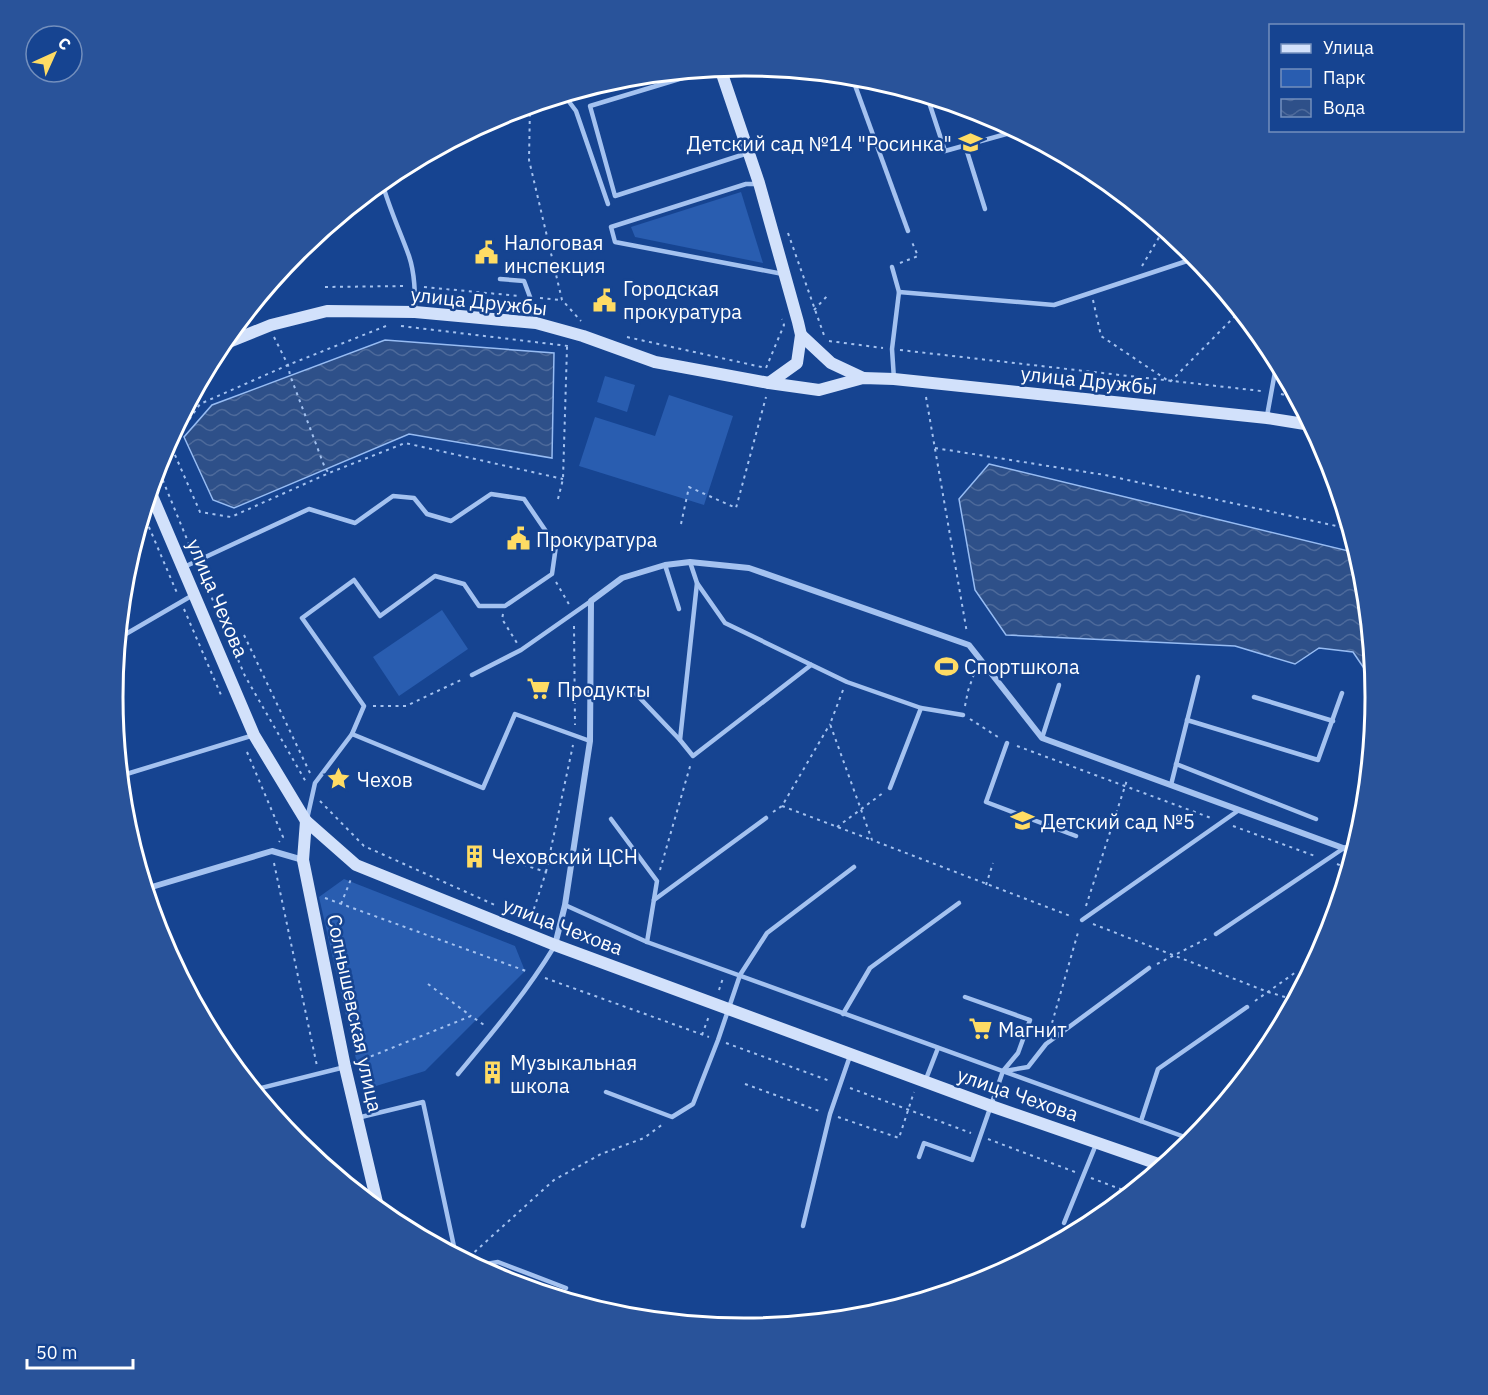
<svg xmlns="http://www.w3.org/2000/svg" width="1488" height="1395" font-family="'IBM Plex Sans',sans-serif">
<defs>
<pattern id="water-waves" width="16" height="10" patternUnits="userSpaceOnUse" patternTransform="scale(1.5)"><rect width="16" height="10" fill="#2e5089"/><path d="M0 5q4-4 8 0t8 0" fill="none" stroke="#4d6a9b"/></pattern>
</defs>
<rect width="100%" height="100%" fill="#164491"/>
<g fill="#295db0">
<polygon points="741,192 763,263 635,237 631,227"/>
<polygon points="605,376 635,385 627,412 597,402"/>
<polygon points="669,395 733,416 704,505 579,466 595,417 655,436"/>
<polygon points="442,610 468,649 399,696 373,657"/>
<polygon points="344,879 515,946 525,971 425,1071 363,1090 319,897"/>
</g>
<g fill="url(#water-waves)" stroke="#97bcf3" stroke-width="1.5">
<polygon points="385,340 554,353 552,458 409,434 234,508 213,500 184,437 212,405"/>
<polygon points="989,464 1357,553 1363,575 1374,683 1353,652 1319,648 1295,664 1235,646 1006,635 975,590 959,499"/>
</g>
<g fill="none" stroke-linecap="round" stroke-linejoin="round">
<g stroke="#a4c2f0" stroke-width="2" stroke-dasharray="3 4.5" stroke-linecap="butt">
<polyline points="530,106 529,160 562,300 581,321"/>
<polyline points="788,233 825,338"/>
<polyline points="900,263 918,256 911,240"/>
<polyline points="1142,266 1164,229"/>
<polyline points="325,287 406,286"/>
<polyline points="424,287 519,296"/>
<polyline points="540,298 561,300"/>
<polyline points="1093,300 1101,336 1170,382 1240,311"/>
<polyline points="814,310 829,294"/>
<polyline points="386,326 288,365 200,404 171,446 200,512 231,517 329,473 405,443 563,479"/>
<polyline points="401,326 568,346"/>
<polyline points="274,337 288,365 290,375 325,468 329,473"/>
<polyline points="627,337 766,368 784,325 782,319"/>
<polyline points="829,341 883,348"/>
<polyline points="900,350 1261,391"/>
<polyline points="1281,394 1296,398"/>
<polyline points="926,397 967,633"/>
<polyline points="935,448 1105,475 1350,529"/>
<polyline points="157,466 193,554"/>
<polyline points="558,499 563,479 567,347"/>
<polyline points="143,513 177,593"/>
<polyline points="681,524 689,487 736,508 766,397"/>
<polyline points="200,570 245,676 306,782"/>
<polyline points="556,582 570,606"/>
<polyline points="184,609 221,695"/>
<polyline points="503,614 502,619 517,643"/>
<polyline points="574,626 575,725"/>
<polyline points="244,635 310,773"/>
<polyline points="843,690 830,724 872,840 1073,917"/>
<polyline points="373,706 406,706 463,679"/>
<polyline points="965,706 968,691 975,671"/>
<polyline points="970,719 1001,739"/>
<polyline points="1017,746 1211,818"/>
<polyline points="247,752 283,837 279,842"/>
<polyline points="320,801 364,846 495,905"/>
<polyline points="782,806 872,840"/>
<polyline points="773,812 782,806 830,724"/>
<polyline points="1233,826 1315,856"/>
<polyline points="837,827 883,793"/>
<polyline points="509,860 546,872 530,921"/>
<polyline points="274,863 317,1066"/>
<polyline points="1337,864 1349,869"/>
<polyline points="660,870 691,763"/>
<polyline points="546,872 573,745"/>
<polyline points="986,885 993,863"/>
<polyline points="325,898 526,971"/>
<polyline points="341,904 351,879"/>
<polyline points="1086,906 1127,780"/>
<polyline points="1093,924 1268,992 1295,1000"/>
<polyline points="1157,964 1208,938"/>
<polyline points="545,978 709,1037"/>
<polyline points="428,984 471,1016"/>
<polyline points="719,990 723,978"/>
<polyline points="1255,1001 1296,972"/>
<polyline points="1050,1030 1079,929"/>
<polyline points="702,1035 709,1016"/>
<polyline points="726,1043 830,1081"/>
<polyline points="357,1062 471,1016 487,1027"/>
<polyline points="745,1084 822,1112"/>
<polyline points="850,1088 971,1133"/>
<polyline points="838,1117 899,1138 914,1092"/>
<polyline points="988,1139 1075,1172"/>
<polyline points="1091,1178 1131,1193"/>
<polyline points="469,1257 554,1180 601,1154 644,1138 663,1124"/>
</g>
<g stroke="#a4c2f0" stroke-width="4.5">
<polyline points="709,70 590,106 615,196 748,153"/>
<polyline points="852,77 908,231"/>
<polyline points="564,95 576,111 608,204"/>
<polyline points="927,96 945,151 1017,131"/>
<polyline points="965,145 985,209"/>
<path d="M382,182C389,208 400,231 409,256C415,274 415,293 415,312"/>
<polyline points="758,184 746,184 611,227 615,242 783,274"/>
<polyline points="892,267 899,292"/>
<polyline points="500,279 524,281 530,297 535,320"/>
<polyline points="894,379 892,349 899,292 1054,305 1196,258"/>
<polyline points="1267,416 1277,361"/>
<polyline points="690,562 697,583 680,740 693,756 811,665"/>
<polyline points="665,565 679,609"/>
<polyline points="184,567 309,509 355,523 393,496 414,498 427,514 451,521 491,494 524,499 556,546 552,574 505,606 479,606 464,584 435,576 380,616 354,580 302,618 364,706 352,734"/>
<polyline points="697,583 725,623 847,682 921,708 963,715"/>
<polyline points="119,638 193,595"/>
<polyline points="472,675 521,650 591,601"/>
<polyline points="636,694 680,740"/>
<polyline points="1254,697 1333,721"/>
<polyline points="1187,720 1318,760 1342,693"/>
<polyline points="1042,738 1059,685"/>
<polyline points="1007,743 986,802 1076,836"/>
<polyline points="1176,764 1316,819"/>
<polyline points="120,776 254,735"/>
<polyline points="1171,785 1198,677"/>
<polyline points="890,788 921,708"/>
<polyline points="307,819 315,783 352,734 483,788 515,714 590,741"/>
<polyline points="611,819 657,881 647,942"/>
<polyline points="654,900 766,818"/>
<polyline points="565,905 647,942 1193,1140"/>
<polyline points="1082,920 1239,810"/>
<polyline points="1216,934 1344,848 1356,844"/>
<polyline points="1304,967 1318,957"/>
<polyline points="843,1014 870,968 959,903"/>
<polyline points="1005,1071 1028,1067 1046,1044 1149,968"/>
<path d="M458,1074C492,1033 526,993 554,947"/>
<polyline points="926,1079 938,1048"/>
<polyline points="253,1090 345,1067"/>
<polyline points="606,1092 672,1117 693,1104 718,1040 740,975 767,933 854,867"/>
<polyline points="357,1118 423,1102 456,1256"/>
<polyline points="1141,1121 1158,1069 1247,1007"/>
<polyline points="919,1157 924,1143 972,1160 1003,1071 1018,1053 1030,1020 965,997"/>
<polyline points="1064,1223 1097,1142"/>
<polyline points="803,1226 830,1114 850,1056"/>
<polyline points="474,1266 498,1262 566,1288"/>
</g>
<g stroke="#a4c2f0" stroke-width="6">
<polyline points="145,889 272,851 303,860"/>
<polyline points="555,945 565,905 590,741 591,601 622,578 665,565 690,562 749,568 969,645 1042,738 1354,852"/>
</g>
<g stroke="#d2e1fb" stroke-width="12">
<polyline points="720,68 759,183 798,322 801,335 797,363 769,383"/>
<polyline points="801,335 831,363 863,378"/>
<polyline points="219,346 271,325 327,311 415,312 536,323 583,336 655,362 769,383 819,390 863,378 894,379 1267,418 1311,425"/>
<polyline points="150,491 254,735 306,821 356,865 555,945 991,1106 1164,1166"/>
<polyline points="306,821 303,860 345,1067 379,1211"/>
</g>
</g>
<defs>
<symbol id="school-bare" viewBox="-9 -9 18 18"><path d="M0-5L7-2L0 1L-7-2ZM-4 1L0 2.5L4 1V4Q0 6-4 4Z" fill="#ffdc64" stroke="#164491" stroke-width="2.5" paint-order="stroke"/></symbol>
<symbol id="civic-bare" viewBox="-9 -9 18 18"><path d="M-.6-6.5H3V-4.5H.6V-3L4-1V1h2V6H-6V1h2V-1L-.6-3ZM-1.2 2.5V6h2.4V2.5Z" fill="#ffdc64" stroke="#164491" stroke-width="2.5" paint-order="stroke"/></symbol>
<symbol id="stadium-bare" viewBox="-9 -9 18 18"><path d="M0-5a6.5 5 0 1 0 0 10a6.5 5 0 1 0 0-10ZM-3.5-1.8h7v3.6h-7Z" fill="#ffdc64" stroke="#164491" stroke-width="2.5" paint-order="stroke"/></symbol>
<symbol id="supermarket-bare" viewBox="-9 -9 18 18"><path d="M-6-5.5h2.5l.6 2H6L4.5 2H-2.5L-4.4-4H-6ZM-1.5 3.2a1.3 1.3 0 1 0 .1 0ZM3 3.2a1.3 1.3 0 1 0 .1 0Z" fill="#ffdc64" stroke="#164491" stroke-width="2.5" paint-order="stroke"/></symbol>
<symbol id="sight-bare" viewBox="-9 -9 18 18"><path d="M0-6L1.8-2.2L6-1.7L2.9 1.2L3.7 5.4L0 3.3L-3.7 5.4L-2.9 1.2L-6-1.7L-1.8-2.2Z" fill="#ffdc64" stroke="#164491" stroke-width="2.5" paint-order="stroke"/></symbol>
<symbol id="building-bare" viewBox="-9 -9 18 18"><path d="M-4-6H4V6H1V3H-1V6H-4ZM-2.5-4.3h1.7v1.8h-1.7ZM.8-4.3h1.7v1.8H.8ZM-2.5-1h1.7V.8h-1.7ZM.8-1h1.7V.8H.8Z" fill="#ffdc64" stroke="#164491" stroke-width="2.5" paint-order="stroke"/></symbol>
</defs>
<g fill-rule="evenodd">
<use href="#school-bare" x="954" y="126" width="33" height="33"/>
<use href="#civic-bare" x="470" y="236" width="33" height="33"/>
<use href="#civic-bare" x="588" y="284" width="33" height="33"/>
<use href="#civic-bare" x="502" y="522" width="33" height="33"/>
<use href="#stadium-bare" x="930" y="650" width="33" height="33"/>
<use href="#supermarket-bare" x="522" y="672" width="33" height="33"/>
<use href="#sight-bare" x="322" y="762" width="33" height="33"/>
<use href="#school-bare" x="1006" y="804" width="33" height="33"/>
<use href="#building-bare" x="458" y="840" width="33" height="33"/>
<use href="#supermarket-bare" x="964" y="1012" width="33" height="33"/>
<use href="#building-bare" x="476" y="1056" width="33" height="33"/>
</g>
<g text-anchor="middle" dominant-baseline="central" stroke-width="5" stroke-linejoin="round" paint-order="stroke">
<g font-size="20" fill="#fff" stroke="#164491" text-anchor="start">
<text x="952" y="143" text-anchor="end">Детский сад №14 "Росинка"</text>
<text x="504" y="242">Налоговая<tspan x="504" dy="23">инспекция</tspan></text>
<text x="623" y="288">Городская<tspan x="623" dy="23">прокуратура</tspan></text>
<text x="536" y="539">Прокуратура</text>
<text x="964" y="666">Спортшкола</text>
<text x="557" y="689">Продукты</text>
<text x="357" y="779">Чехов</text>
<text x="1041" y="821">Детский сад №5</text>
<text x="492" y="856">Чеховский ЦСН</text>
<text x="998" y="1029">Магнит</text>
<text x="510" y="1062">Музыкальная<tspan x="510" dy="23">школа</tspan></text>
</g>
<g font-size="20" fill="#fff" stroke="#164491">
<text transform="translate(479 301) rotate(6)">улица Дружбы</text>
<text transform="translate(1089 380) rotate(6)">улица Дружбы</text>
<text transform="translate(218 598) rotate(67)">улица Чехова</text>
<text transform="translate(563 926) rotate(21)">улица Чехова</text>
<text transform="translate(355 1013) rotate(78)">Солнышевская улица</text>
<text transform="translate(1018 1094) rotate(19)">улица Чехова</text>
</g>
</g>
<path d="M0 0H1488V1395H0ZM123 697a621 621 0 1 1 1242 0a621 621 0 1 1-1242 0Z" fill="#29539a" fill-rule="evenodd"/>
<path fill="none" stroke="#fff" stroke-width="3" d="M123 697a621 621 0 1 1 1242 0a621 621 0 1 1-1242 0Z"/>
<rect x="1269" y="24" width="195" height="108" fill="#164491" stroke="#738fbd" stroke-width="1.5"/>
<rect x="1281" y="44" width="30" height="9" fill="#d2e1fb" stroke="#738fbd" stroke-width="1.5"/>
<text x="1323" y="54" font-size="18" fill="#ffffff">Улица</text>
<rect x="1281" y="69" width="30" height="18" fill="#295db0" stroke="#738fbd" stroke-width="1.5"/>
<text x="1323" y="84" font-size="18" fill="#ffffff">Парк</text>
<rect x="1281" y="99" width="30" height="18" fill="url(#water-waves)" stroke="#738fbd" stroke-width="1.5"/>
<text x="1323" y="114" font-size="18" fill="#ffffff">Вода</text>
<g transform="translate(54 54) rotate(45)"><circle r="28" fill="#164491" stroke="#738fbd" stroke-width="1.5"/>
<path d="M0-4.5L10 22L0 15L-10 22Z" fill="#ffdc64"/>
<text y="-9" font-size="16" font-weight="bold" text-anchor="middle" fill="#ffffff">С</text>
</g>
<path d="M27 1359v9h106v-9" fill="none" stroke="#ffffff" stroke-width="3"/>
<text x="36" y="1359" font-size="18" fill="#ffffff" stroke="#164491" stroke-width="4.5" paint-order="stroke">50 m</text>
</svg>
